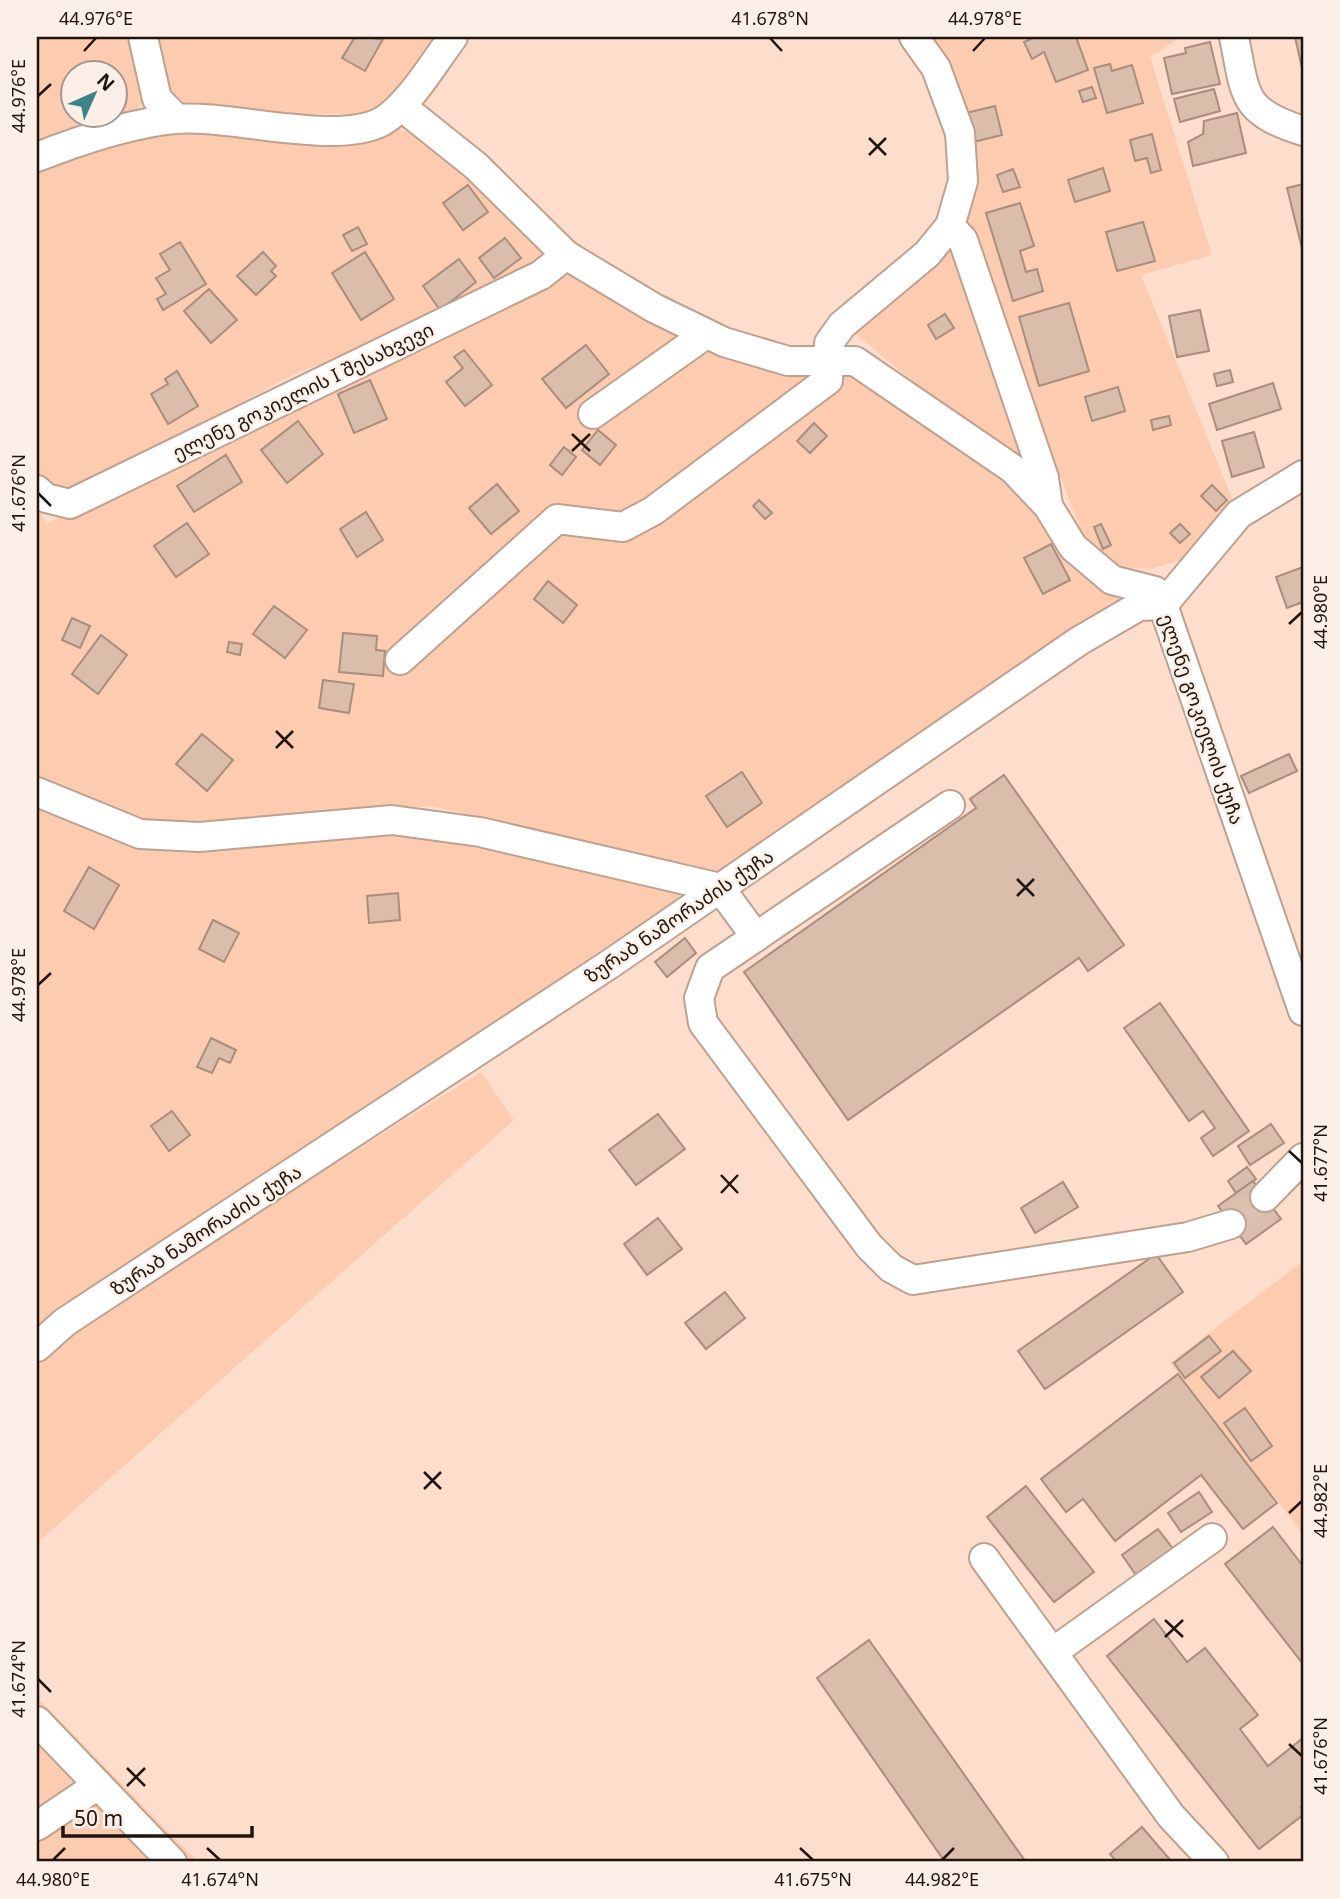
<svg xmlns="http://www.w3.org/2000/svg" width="1340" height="1899" font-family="'Noto Sans','Noto Sans Georgian',sans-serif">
<rect width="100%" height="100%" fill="#fddecc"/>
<g fill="#fdcbaf" fill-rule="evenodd">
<path d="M37,37H131L143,102L131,115L37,148ZM74,74H116V116H74Z"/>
<path d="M151,37H437L377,114C339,113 208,117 182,103C158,91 157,59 151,37Z"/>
<polygon points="922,37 1181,37 1150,57 1212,255 1141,275 1234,503 1187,558 1151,569 1123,567 1088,550 964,217 971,184"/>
<polygon points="400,129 436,144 538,242 545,259 373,347 298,372 40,511 46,524 572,271 836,374 859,378 1021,492 1071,562 1123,599 722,872 431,806 163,829 37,780 37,164 152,132 232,133 325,142 384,138"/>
<polygon points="957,243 1035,471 973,432 852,331"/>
<polygon points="37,803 124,843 188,847 402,829 701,891 37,1331"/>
<polygon points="481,1072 514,1120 37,1543 37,1366 82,1323"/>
<polygon points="1303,1261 1303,1534 1170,1363"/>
<polygon points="37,1697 198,1862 37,1862"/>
</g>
<g fill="#dbbdac" stroke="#a98d7d" stroke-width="2">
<polygon points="355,37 383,39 365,71 342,58"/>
<polygon points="1035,37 1076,37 1088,70 1056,82 1044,52 1032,59 1024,42"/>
<polygon points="1295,37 1303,37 1303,73"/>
<polygon points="1210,42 1220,84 1172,94 1164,58 1186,53 1185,48"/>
<polygon points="1110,64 1112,71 1132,65 1143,103 1107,113 1094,68"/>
<polygon points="1092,87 1096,98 1083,102 1079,91"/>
<polygon points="1214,89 1220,111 1180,122 1174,99"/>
<polygon points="995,106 1002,135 969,143 962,114"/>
<polygon points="1237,113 1246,153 1193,166 1188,142 1203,134 1204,121"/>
<polygon points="1152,134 1161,170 1151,173 1147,158 1135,161 1130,140"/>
<polygon points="1103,168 1110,191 1075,202 1068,180"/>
<polygon points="1013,169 1020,187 1003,192 997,175"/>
<polygon points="1303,184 1303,252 1287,188"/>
<polygon points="468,185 488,212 463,230 443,203"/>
<polygon points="1020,203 1034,246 1020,251 1026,272 1037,269 1043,291 1013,301 986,213"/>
<polygon points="1143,222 1155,261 1117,271 1106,232"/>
<polygon points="358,227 367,244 352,251 343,235"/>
<polygon points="505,238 521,258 494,278 479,258"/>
<polygon points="180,242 206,284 163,310 157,299 166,294 156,278 170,270 160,254"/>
<polygon points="263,252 276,266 271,271 276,276 256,295 237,276"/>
<polygon points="365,252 394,299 361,320 332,273"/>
<polygon points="459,259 476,282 440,310 423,286"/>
<polygon points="209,289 237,320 211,343 184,311"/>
<polygon points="1069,303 1089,371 1039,386 1019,317"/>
<polygon points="1200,310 1209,351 1177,357 1169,316"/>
<polygon points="945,314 954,328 936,339 928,325"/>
<polygon points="586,345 609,374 566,408 542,379"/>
<polygon points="464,350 492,385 465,406 446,382 463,368 454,357"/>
<polygon points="1230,370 1233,382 1217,386 1214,374"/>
<polygon points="177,371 198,406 168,424 151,394 168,384 165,379"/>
<polygon points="370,380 387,419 354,433 338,394"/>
<polygon points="1273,383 1281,409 1217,430 1209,404"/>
<polygon points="1118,387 1125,411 1092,421 1085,397"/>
<polygon points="1169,416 1171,425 1153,430 1151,420"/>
<polygon points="298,421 323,454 287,483 261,450"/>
<polygon points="814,423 827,436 810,453 797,441"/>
<polygon points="598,430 616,445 600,465 582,450"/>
<polygon points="1254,432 1264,467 1232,477 1222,441"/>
<polygon points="564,447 576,457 562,475 550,465"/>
<polygon points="226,455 242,482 194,512 177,486"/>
<polygon points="497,484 519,511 491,534 469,508"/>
<polygon points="1212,485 1227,500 1216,511 1201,496"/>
<polygon points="759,500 772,513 765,519 753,506"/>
<polygon points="366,512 383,540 357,557 340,529"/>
<polygon points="187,523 209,554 176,577 154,546"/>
<polygon points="1101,524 1111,545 1103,549 1094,527"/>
<polygon points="1180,524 1190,534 1180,543 1170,533"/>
<polygon points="1051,544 1070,580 1043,594 1024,558"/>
<polygon points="1303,567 1303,602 1287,608 1276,577"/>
<polygon points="548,581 577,605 563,623 534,599"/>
<polygon points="274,606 307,630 285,658 253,634"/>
<polygon points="72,618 90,626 80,648 62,640"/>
<polygon points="343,633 377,636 376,650 385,651 383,676 339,672"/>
<polygon points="101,635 127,655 98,694 72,674"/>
<polygon points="229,642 242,644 240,655 227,652"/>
<polygon points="323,680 354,684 349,713 319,708"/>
<polygon points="202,734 233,760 207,791 176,764"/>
<polygon points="1289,754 1297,771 1249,793 1241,776"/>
<polygon points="742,772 762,803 727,827 706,796"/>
<polygon points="1004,775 1124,945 1088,971 1079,958 848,1120 744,972 976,808 970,799"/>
<polygon points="89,867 119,885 94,929 64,911"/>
<polygon points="398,893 400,920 369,923 367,896"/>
<polygon points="213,920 239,933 224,962 199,949"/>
<polygon points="685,938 696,953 667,977 655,962"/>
<polygon points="1160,1003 1249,1131 1213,1156 1201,1138 1215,1128 1203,1111 1189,1121 1124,1028"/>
<polygon points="211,1038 236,1050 230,1063 219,1058 212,1073 197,1067"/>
<polygon points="172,1111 190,1135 169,1151 151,1126"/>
<polygon points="658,1114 685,1149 636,1185 609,1150"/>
<polygon points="1271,1124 1284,1143 1250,1165 1238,1146"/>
<polygon points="1247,1167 1256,1179 1236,1193 1228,1181"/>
<polygon points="1253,1181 1281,1219 1246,1244 1218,1206"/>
<polygon points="1063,1182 1078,1207 1035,1233 1021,1208"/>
<polygon points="658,1218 682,1249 647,1275 624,1244"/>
<polygon points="1156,1254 1183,1292 1045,1389 1018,1351"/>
<polygon points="725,1292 745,1318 706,1349 685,1323"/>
<polygon points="1209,1336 1221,1351 1185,1378 1174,1363"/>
<polygon points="1233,1351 1251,1371 1219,1398 1201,1377"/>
<polygon points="1178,1374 1277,1503 1243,1529 1201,1475 1115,1541 1083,1499 1066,1512 1041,1479"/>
<polygon points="1245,1408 1272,1446 1251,1461 1224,1423"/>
<polygon points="1026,1486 1094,1572 1054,1602 987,1517"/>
<polygon points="1199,1492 1212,1512 1181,1532 1168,1513"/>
<polygon points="1273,1527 1303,1566 1303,1664 1225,1564"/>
<polygon points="1158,1529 1174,1550 1138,1578 1122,1555"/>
<polygon points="1154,1619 1187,1662 1205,1648 1258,1715 1240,1729 1268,1766 1303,1738 1303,1805 1301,1807 1303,1815 1259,1849 1107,1656"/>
<polygon points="869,1640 1026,1862 945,1862 817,1678"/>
<polygon points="1142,1827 1172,1862 1117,1862 1110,1854"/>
</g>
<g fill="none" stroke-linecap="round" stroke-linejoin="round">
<polyline stroke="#dcc0b0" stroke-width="28" stroke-dasharray="28 14" stroke-linecap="butt" points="1231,1224 1265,1197"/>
<defs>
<g id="minor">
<polyline points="143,37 157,99 176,118"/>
<path d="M1234,37C1246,96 1241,111 1303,131"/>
<polyline points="401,106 476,166 566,255 654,308 724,342 788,361 855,361 1013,469 1048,506 1073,547 1112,580 1155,591 1163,605 1303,1011"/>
<path d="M37,157C78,141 131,123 175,119C229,114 334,146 381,122C407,108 435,61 453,37"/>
<polyline points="950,226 963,240 1044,478 1048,506"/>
<polyline points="593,414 706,334"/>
<polyline points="37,490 46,498 70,504 541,275 566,255"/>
<polyline points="400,660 557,519 623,527 653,511 828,380 829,343 842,325 927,254 950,226 963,181 960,133 936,68 914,37"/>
<polyline points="37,792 140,834 199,837 392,820 480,832 720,888 756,937"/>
<polyline points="950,805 710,968 699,998 703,1023 869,1246 891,1268 913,1280 1188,1237 1231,1224"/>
<polyline points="1265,1197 1303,1158"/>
<polyline points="37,1347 65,1322 610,964 1079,641 1139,606 1163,605 1239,514 1303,475"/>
<polyline points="984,1558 1171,1816 1214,1862"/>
<polyline points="1053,1652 1212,1538"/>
<polyline points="37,1721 172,1862"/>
<polyline points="37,1826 98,1785"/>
</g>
</defs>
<use href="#minor" stroke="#bea190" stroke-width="32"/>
<use href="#minor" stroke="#fff" stroke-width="28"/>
</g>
<path fill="none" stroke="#1f140e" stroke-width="2.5" d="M770,38L782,51M84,51L96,38M973,51L985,38M38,96L51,84M869,138L886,155M869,155L886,138M572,434L590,451M572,451L590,434M38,493L51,506M1289,624L1302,612M276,731L293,748M276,748L293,731M1017,879L1034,896M1017,896L1034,879M38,985L51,973M1289,1151L1302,1163M721,1175L738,1193M721,1193L738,1175M424,1472L441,1489M424,1489L441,1472M1289,1513L1302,1501M1165,1620L1183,1637M1165,1637L1183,1620M38,1679L51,1692M1289,1744L1302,1756M127,1768L145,1786M127,1786L145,1768M207,1848L220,1860M800,1848L813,1860M53,1860L65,1848M942,1860L954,1848"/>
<g text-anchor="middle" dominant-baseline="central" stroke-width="5" stroke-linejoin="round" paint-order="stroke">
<g font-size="19" fill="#1f140e" stroke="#fcefe8">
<text transform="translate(303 391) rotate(-26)">ელენე გოკიელის I შესახვევი</text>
<text transform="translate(1202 719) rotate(71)">ელენე გოკიელის ქუჩა</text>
<text transform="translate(679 916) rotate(-34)">ზურაბ ნამორაძის ქუჩა</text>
<text transform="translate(206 1230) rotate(-33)">ზურაბ ნამორაძის ქუჩა</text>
</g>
</g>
<rect width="1340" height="1899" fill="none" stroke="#fcefe8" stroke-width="77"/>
<g transform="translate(94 94) rotate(45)"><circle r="33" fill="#fcefe8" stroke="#a49791" stroke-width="2"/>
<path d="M0-5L12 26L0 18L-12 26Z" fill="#3b8488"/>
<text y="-10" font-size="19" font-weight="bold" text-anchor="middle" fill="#1f140e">N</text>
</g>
<path d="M63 1826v10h189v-10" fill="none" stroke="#1f140e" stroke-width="3.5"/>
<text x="74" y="1826" font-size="21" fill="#1f140e" stroke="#fcefe8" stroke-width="5" paint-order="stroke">50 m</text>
<rect x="38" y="38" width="1264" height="1822" fill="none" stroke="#1f140e" stroke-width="2.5"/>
<g font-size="18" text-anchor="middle" fill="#1f140e">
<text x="96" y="25">44.976°E</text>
<text x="770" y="25">41.678°N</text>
<text x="985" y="25">44.978°E</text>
<text transform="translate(19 96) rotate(-90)" y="6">44.976°E</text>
<text transform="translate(19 493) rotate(-90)" y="6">41.676°N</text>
<text transform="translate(1321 612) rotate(-90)" y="6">44.980°E</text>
<text transform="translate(19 985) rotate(-90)" y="6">44.978°E</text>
<text transform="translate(1321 1163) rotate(-90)" y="6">41.677°N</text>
<text transform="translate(1321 1501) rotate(-90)" y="6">44.982°E</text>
<text transform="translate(19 1679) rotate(-90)" y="6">41.674°N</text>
<text transform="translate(1321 1756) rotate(-90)" y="6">41.676°N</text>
<text x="53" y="1886">44.980°E</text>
<text x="220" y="1886">41.674°N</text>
<text x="813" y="1886">41.675°N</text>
<text x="942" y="1886">44.982°E</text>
</g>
</svg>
